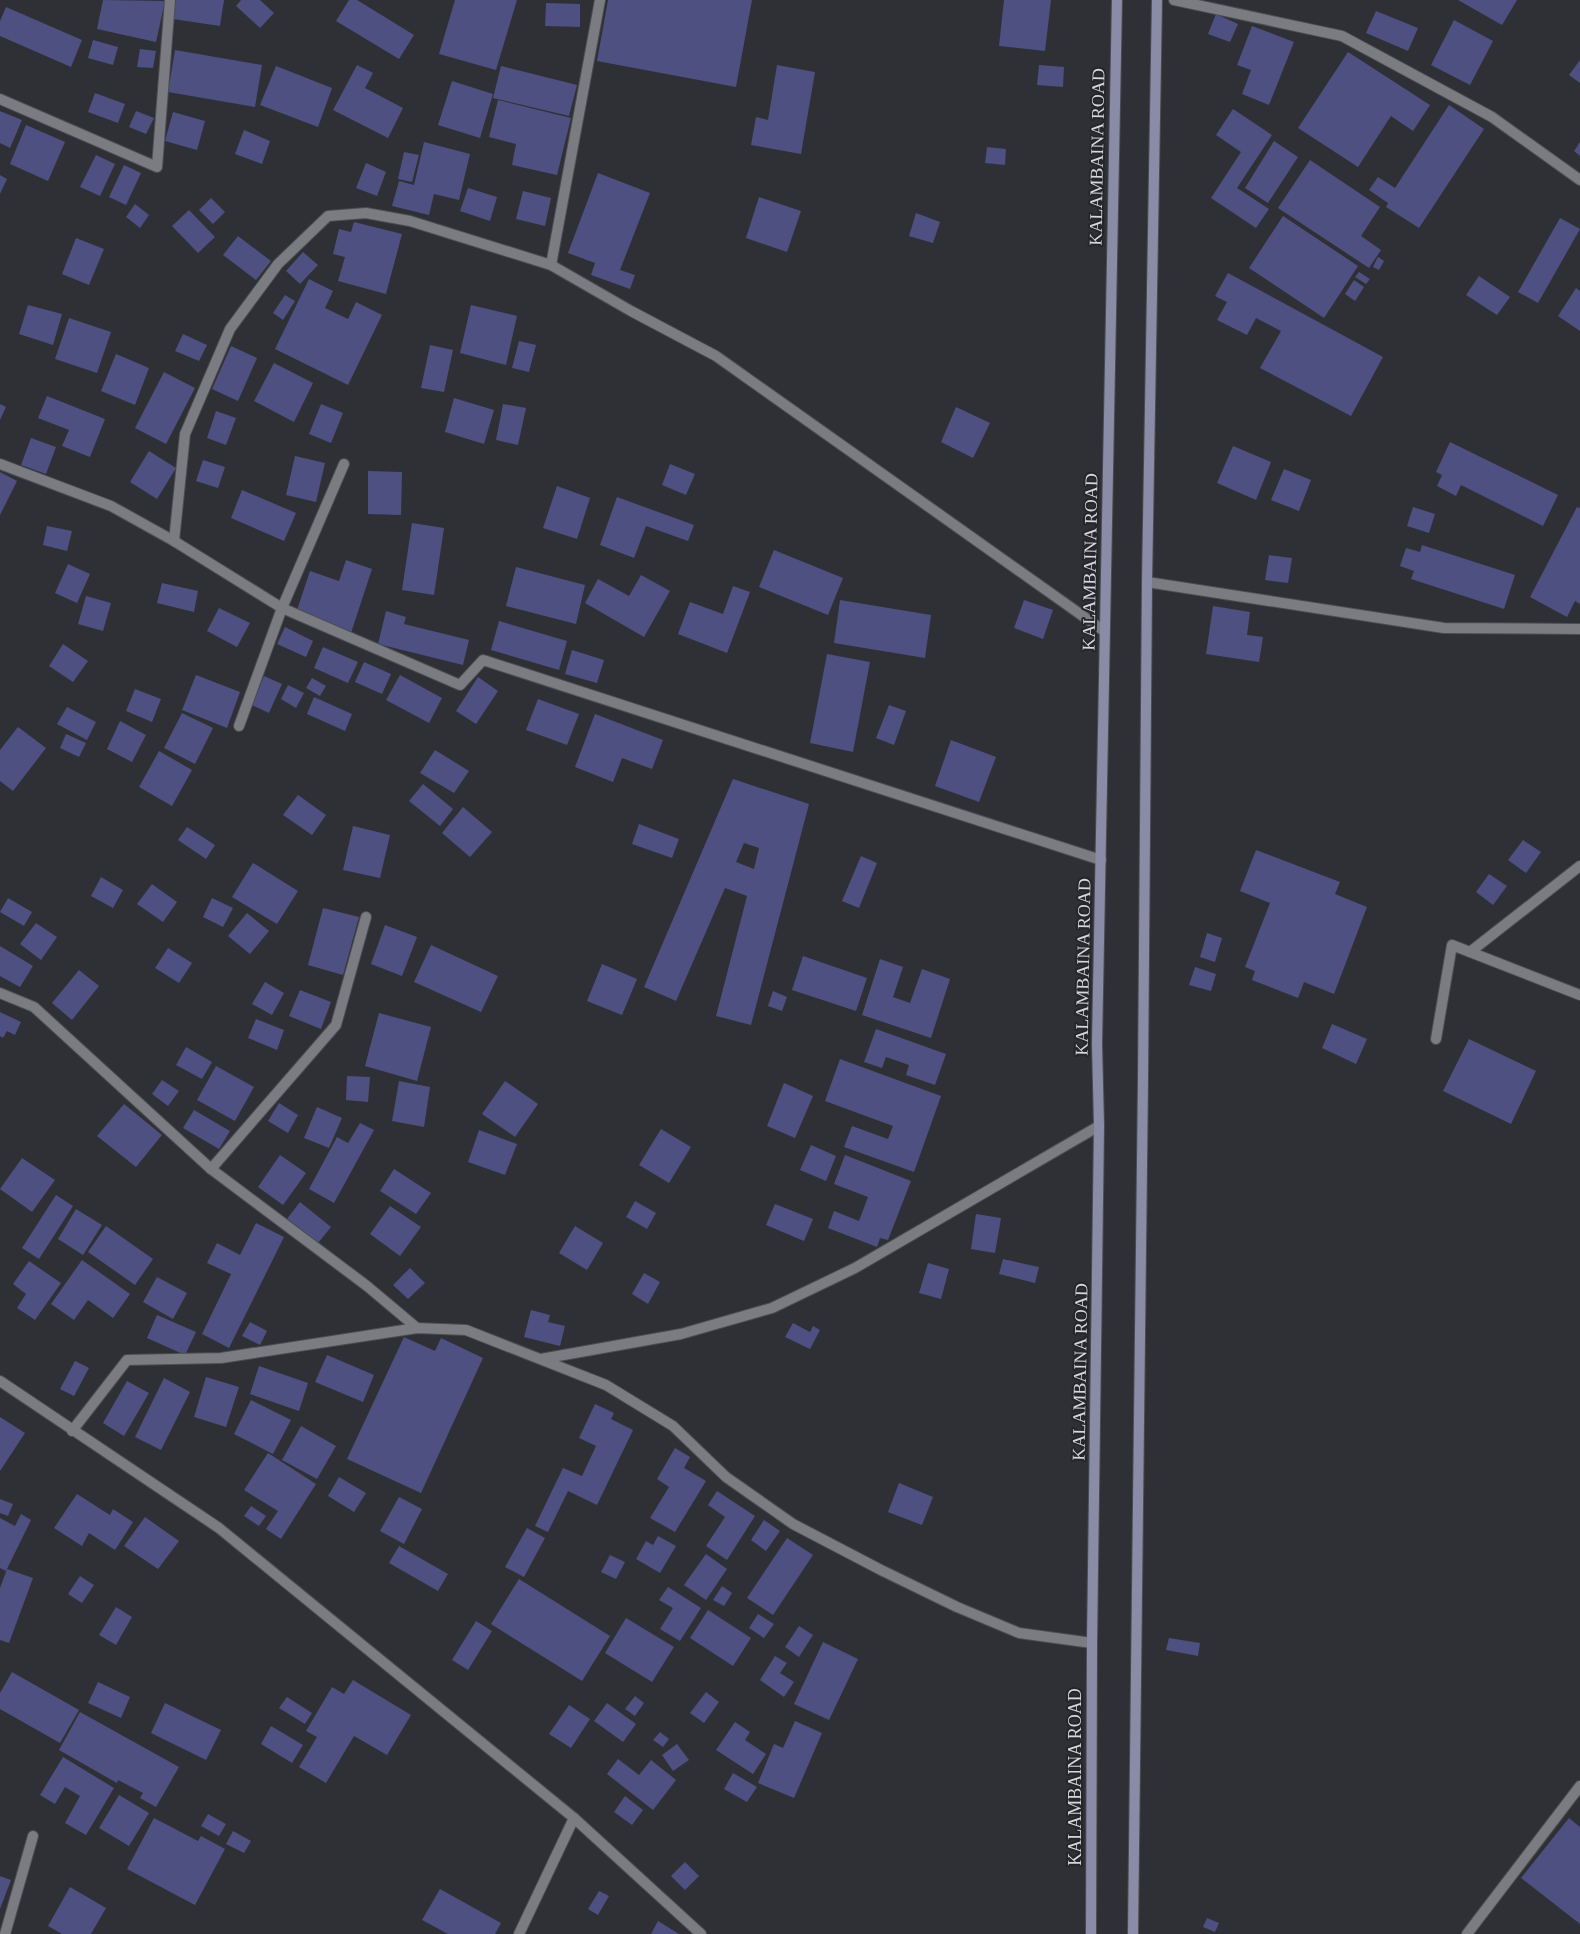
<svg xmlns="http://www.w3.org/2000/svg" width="1580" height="1934" font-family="Georgia,serif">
<rect width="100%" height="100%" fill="#2f3035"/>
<g fill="#4d5081" fill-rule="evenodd">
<polygon points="103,0 165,1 156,42 97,29"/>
<polygon points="176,0 224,0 220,26 173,19"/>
<polygon points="241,0 260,0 274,13 260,28 236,6"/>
<polygon points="349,0 357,0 414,35 399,59 336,21"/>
<polygon points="455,0 517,0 496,70 439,54"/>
<polygon points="608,0 752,0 736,87 597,61"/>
<polygon points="1004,0 1051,0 1045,51 999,46"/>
<polygon points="1458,0 1517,0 1502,25"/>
<polygon points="546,3 580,4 580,27 545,26"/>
<polygon points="6,7 82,40 71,67 0,36 0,21"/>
<polygon points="1376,11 1418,28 1408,51 1366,33"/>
<polygon points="1216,14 1238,24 1230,42 1208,34"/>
<polygon points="1454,20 1493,41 1470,85 1431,65"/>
<polygon points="1252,26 1294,42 1269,105 1242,94 1251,70 1237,65"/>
<polygon points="93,40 118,47 113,65 88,58"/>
<polygon points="140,49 156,51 153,68 137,67"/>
<polygon points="175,50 262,65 255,107 168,92"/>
<polygon points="1348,52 1430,105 1413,131 1391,116 1358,167 1298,128"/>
<polygon points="1580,60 1580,83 1569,75"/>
<polygon points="357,65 373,73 365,88 403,108 388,138 333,110"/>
<polygon points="777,65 815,72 801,154 751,145 756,117 768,120"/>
<polygon points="1039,65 1064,67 1063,87 1037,85"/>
<polygon points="276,66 332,88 318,127 260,105"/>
<polygon points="501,66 577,85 569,116 493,98"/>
<polygon points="452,81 493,94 480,138 438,125"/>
<polygon points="95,93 125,104 118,123 88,112"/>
<polygon points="498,100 571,118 557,175 512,165 516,144 489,137"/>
<polygon points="1449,105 1484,129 1419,228 1386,207 1388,203 1369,190 1378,177 1395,188"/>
<polygon points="1233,109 1272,135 1237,188 1269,209 1256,228 1211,198 1241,152 1216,135"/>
<polygon points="0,111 22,120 10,148 0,143"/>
<polygon points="136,111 154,118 146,134 129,127"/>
<polygon points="173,112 205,121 197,150 165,141"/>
<polygon points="26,125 65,142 48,181 10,164"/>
<polygon points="244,130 270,141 262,164 235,154"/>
<polygon points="1274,141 1298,157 1268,203 1245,188"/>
<polygon points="424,142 470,154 459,200 434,194 429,215 392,206 399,181 414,185"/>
<polygon points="1580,142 1580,156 1574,151"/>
<polygon points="987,147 1006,149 1005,165 985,163"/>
<polygon points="404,152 419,155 412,182 398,179"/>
<polygon points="96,155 115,164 100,196 80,187"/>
<polygon points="1310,160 1380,207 1361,236 1381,250 1369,268 1278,208"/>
<polygon points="366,163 386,172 377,196 356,188"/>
<polygon points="124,165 141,173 126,205 109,197"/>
<polygon points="598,173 650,193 620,270 635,275 630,289 591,275 595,263 568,253"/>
<polygon points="0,175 7,179 0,194"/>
<polygon points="468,188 497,197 490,221 460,211"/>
<polygon points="523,191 551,198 545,226 516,219"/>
<polygon points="759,197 801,211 787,252 746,238"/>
<polygon points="211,198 225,212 213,224 199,210"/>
<polygon points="135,204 149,215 140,228 126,217"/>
<polygon points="189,210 215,237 198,253 172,226"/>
<polygon points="916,213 940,222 933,243 909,236"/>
<polygon points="1283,216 1358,266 1324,318 1249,268"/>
<polygon points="1560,218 1580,229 1538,303 1518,292"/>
<polygon points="354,222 402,234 386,294 338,281 345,257 333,254 339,229 351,232"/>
<polygon points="238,236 271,261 256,280 223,255"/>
<polygon points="76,238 104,249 89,285 62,274"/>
<polygon points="303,252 318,265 300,284 286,271"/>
<polygon points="1378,257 1384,261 1379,270 1373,267"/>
<polygon points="1359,272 1370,279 1366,284 1355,277"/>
<polygon points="1228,273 1383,357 1351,416 1260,368 1281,331 1256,318 1247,335 1217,320 1227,302 1215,296"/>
<polygon points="1479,276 1510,297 1497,315 1466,295"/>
<polygon points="309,279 333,291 325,308 348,319 356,302 382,315 348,385 275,349"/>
<polygon points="1354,280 1364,287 1355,301 1345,294"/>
<polygon points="1576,288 1580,291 1580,331 1558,316"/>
<polygon points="285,295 295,301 283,320 273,313"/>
<polygon points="28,305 62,314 53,345 19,334"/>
<polygon points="471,305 517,316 506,365 460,353"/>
<polygon points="69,318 111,332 97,373 55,359"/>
<polygon points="183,334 207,345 199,361 175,351"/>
<polygon points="519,341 536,345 529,372 512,368"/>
<polygon points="430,345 453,350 444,392 421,388"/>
<polygon points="231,346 257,358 238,401 212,389"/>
<polygon points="116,354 149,368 135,405 101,391"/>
<polygon points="274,363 313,383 294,422 254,401"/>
<polygon points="164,372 195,388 166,444 135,428"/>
<polygon points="47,396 105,419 90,457 62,446 69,430 38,418"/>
<polygon points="454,398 494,410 484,444 445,432"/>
<polygon points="0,404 6,407 0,420"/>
<polygon points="321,404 343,413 331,443 309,434"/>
<polygon points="503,404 526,408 518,445 496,440"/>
<polygon points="956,407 990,423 973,458 941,442"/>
<polygon points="216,411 236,418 226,445 207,438"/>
<polygon points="31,438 56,447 46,474 21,465"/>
<polygon points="1450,442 1558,495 1543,526 1461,485 1456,496 1437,486 1442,475 1436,472"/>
<polygon points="1233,446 1271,462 1256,500 1217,483"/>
<polygon points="149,451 176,468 157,499 130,482"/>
<polygon points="295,456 325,463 316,502 286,495"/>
<polygon points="203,460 225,467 218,488 196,481"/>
<polygon points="670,464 695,474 686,495 662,485"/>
<polygon points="1284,469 1311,480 1299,511 1271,500"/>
<polygon points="368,471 402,472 401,515 368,514"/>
<polygon points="0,472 17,481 0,515"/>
<polygon points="557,486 590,498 577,539 543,528"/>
<polygon points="242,490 296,513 284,541 231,518"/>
<polygon points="617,497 694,525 688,541 646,526 634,558 600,545"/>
<polygon points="1413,507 1435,514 1429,533 1407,526"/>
<polygon points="1577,507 1580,508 1580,604 1575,601 1567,617 1530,597"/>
<polygon points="412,523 444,528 434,595 402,590"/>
<polygon points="47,526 72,531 67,551 43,545"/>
<polygon points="1422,545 1515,575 1504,609 1411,579 1414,571 1400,566 1406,548 1420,552"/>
<polygon points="774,550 843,578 828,615 759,587"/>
<polygon points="1269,555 1292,558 1288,583 1265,580"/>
<polygon points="346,560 372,569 351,633 296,613 310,571 339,581"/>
<polygon points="68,564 90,574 77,603 55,593"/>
<polygon points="516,567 585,585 576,624 506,606"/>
<polygon points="641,575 670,591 644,637 585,603 598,579 629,596"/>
<polygon points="162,583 198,591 194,612 157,603"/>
<polygon points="733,586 750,592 727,653 678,634 690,602 723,614"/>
<polygon points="86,596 111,603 103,631 78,624"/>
<polygon points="840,600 931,615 925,658 834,643"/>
<polygon points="1024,600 1053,610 1043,639 1014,628"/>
<polygon points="1213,606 1250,612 1247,635 1263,637 1259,662 1206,654"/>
<polygon points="219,608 250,623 237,647 207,631"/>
<polygon points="386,611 406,617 404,624 469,640 463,665 378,644"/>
<polygon points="499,621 567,641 559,670 491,650"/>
<polygon points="285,627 313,641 306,657 277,644"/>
<polygon points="63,644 88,661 73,682 49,666"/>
<polygon points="323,647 358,662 348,683 314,668"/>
<polygon points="572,650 604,660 597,683 565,674"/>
<polygon points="827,654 870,662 853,752 810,743"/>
<polygon points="364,662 391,674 382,694 355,682"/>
<polygon points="196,675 240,692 227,728 182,710"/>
<polygon points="400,675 442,698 429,723 386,700"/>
<polygon points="264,676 282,684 269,713 252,705"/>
<polygon points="478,677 498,691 476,724 456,711"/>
<polygon points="312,678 326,686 320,696 306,688"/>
<polygon points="288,685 304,693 296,708 281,699"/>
<polygon points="135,689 161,699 152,722 126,711"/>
<polygon points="314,697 352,714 345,731 307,714"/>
<polygon points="538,699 579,714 567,745 526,730"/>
<polygon points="889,705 906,711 894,745 876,738"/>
<polygon points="67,707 96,722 87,740 57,724"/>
<polygon points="182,713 213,728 195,764 164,748"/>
<polygon points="595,714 663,740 652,769 622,758 613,782 575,767"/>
<polygon points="120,721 146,735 132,762 107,749"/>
<polygon points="18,727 46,748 13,791 0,781 0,750"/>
<polygon points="66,734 86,743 79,757 60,748"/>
<polygon points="951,740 996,757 979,802 935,786"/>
<polygon points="435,750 469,771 454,793 420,773"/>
<polygon points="159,751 192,770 172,806 139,787"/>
<path d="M733,779L809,804L751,1025L716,1016L747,896L725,888L676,1001L644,987ZM744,843L759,848L754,869L736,862Z"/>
<polygon points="423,784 453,809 440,826 409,801"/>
<polygon points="298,795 326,815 312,835 283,815"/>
<polygon points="463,807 492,832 470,857 442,833"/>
<polygon points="639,824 679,839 672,858 632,844"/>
<polygon points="353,826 390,835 380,878 343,870"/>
<polygon points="187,827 215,845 206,859 178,840"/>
<polygon points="1523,840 1541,852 1526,873 1508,860"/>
<polygon points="1256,850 1340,882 1335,894 1367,907 1334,994 1304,982 1298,998 1252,980 1255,971 1245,967 1270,903 1240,891"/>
<polygon points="861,856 877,863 859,908 842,901"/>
<polygon points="253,863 298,891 277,924 232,897"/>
<polygon points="1489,874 1507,886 1493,905 1476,892"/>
<polygon points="101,877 123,890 113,908 91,896"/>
<polygon points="152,884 177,902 163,922 137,904"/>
<polygon points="8,898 32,912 24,926 0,912"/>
<polygon points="212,898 233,908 223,927 203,917"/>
<polygon points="323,908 359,917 343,975 308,965"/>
<polygon points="247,913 269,931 250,954 228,936"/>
<polygon points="36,923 57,937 41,960 20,944"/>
<polygon points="385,925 417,937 402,976 371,964"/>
<polygon points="1207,933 1222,938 1215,962 1200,957"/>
<polygon points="431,945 498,976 481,1012 414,982"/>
<polygon points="0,946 33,966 20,987 0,976"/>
<polygon points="168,948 192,963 179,983 155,968"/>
<polygon points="803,956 867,978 856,1011 792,990"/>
<polygon points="880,959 903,967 893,997 910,1003 922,969 950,979 931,1038 862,1015"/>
<polygon points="602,964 637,979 622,1015 587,1001"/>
<polygon points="1195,967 1216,974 1211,991 1189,985"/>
<polygon points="79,970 99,986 72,1020 52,1003"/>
<polygon points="265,982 284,993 272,1015 252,1004"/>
<polygon points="300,990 331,1002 321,1029 289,1016"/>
<polygon points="773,991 787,997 782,1011 768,1006"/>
<polygon points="0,1012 21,1022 15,1035 7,1031 3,1038 0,1036"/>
<polygon points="379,1013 431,1027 417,1081 365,1066"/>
<polygon points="256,1019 284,1030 277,1050 248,1038"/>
<polygon points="1332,1024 1367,1039 1356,1064 1322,1048"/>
<polygon points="876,1029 946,1054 935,1085 906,1075 909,1065 886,1057 882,1068 864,1062"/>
<polygon points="1469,1039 1536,1071 1511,1124 1443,1091"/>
<polygon points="186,1047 212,1062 202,1079 176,1065"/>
<polygon points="840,1059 941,1096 914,1172 844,1147 852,1126 888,1139 893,1126 825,1101"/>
<polygon points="216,1066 254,1087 235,1121 197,1100"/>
<polygon points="347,1076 370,1077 368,1102 346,1100"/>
<polygon points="162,1080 179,1091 168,1106 152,1094"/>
<polygon points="399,1081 430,1087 424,1127 392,1121"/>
<polygon points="505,1081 538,1104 515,1137 482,1114"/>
<polygon points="784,1083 813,1096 795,1138 767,1126"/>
<polygon points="279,1103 298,1115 288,1133 268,1121"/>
<polygon points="124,1104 162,1135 136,1167 97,1136"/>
<polygon points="317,1107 342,1118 329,1148 304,1138"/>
<polygon points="194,1110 230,1131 219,1149 183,1128"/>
<polygon points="360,1123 374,1130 334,1203 309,1189 337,1137 348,1143"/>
<polygon points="661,1129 691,1147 669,1183 639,1165"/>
<polygon points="479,1130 517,1144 505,1175 468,1162"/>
<polygon points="811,1145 836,1156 826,1181 800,1170"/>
<polygon points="280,1155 306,1173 283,1205 258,1187"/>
<polygon points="845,1155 911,1181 888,1240 880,1238 877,1247 828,1228 834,1211 859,1221 868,1197 834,1184"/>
<polygon points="22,1158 55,1180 32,1212 0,1189"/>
<polygon points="394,1169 431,1193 416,1214 380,1191"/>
<polygon points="56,1195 73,1206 39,1259 22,1248"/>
<polygon points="635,1201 656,1213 647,1229 626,1217"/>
<polygon points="300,1202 331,1227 318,1243 287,1219"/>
<polygon points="775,1204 813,1219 804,1241 766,1225"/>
<polygon points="390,1206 421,1227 400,1256 370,1234"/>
<polygon points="76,1209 102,1225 83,1255 58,1239"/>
<polygon points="976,1214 1001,1218 995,1253 971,1249"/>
<polygon points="256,1223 284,1237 229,1348 202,1334 231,1274 207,1263 217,1243 240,1255"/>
<polygon points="106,1226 153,1259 135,1285 88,1252"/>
<polygon points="575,1226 603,1243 587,1270 559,1253"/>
<polygon points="1003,1259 1039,1267 1035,1283 999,1274"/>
<polygon points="82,1260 130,1294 113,1318 88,1300 74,1320 51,1304"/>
<polygon points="29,1261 61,1283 35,1320 17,1308 26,1294 13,1284"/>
<polygon points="928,1263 949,1269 941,1299 919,1293"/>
<polygon points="410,1268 425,1283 408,1299 393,1285"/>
<polygon points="644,1273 660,1282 648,1304 632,1294"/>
<polygon points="157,1277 187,1293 173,1319 143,1302"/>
<polygon points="531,1310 550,1315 548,1322 565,1326 560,1346 524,1337"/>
<polygon points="157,1315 196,1332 185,1355 147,1338"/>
<polygon points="250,1322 267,1331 260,1345 242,1336"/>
<polygon points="793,1323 810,1332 813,1326 820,1330 810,1349 785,1337"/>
<polygon points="404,1337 435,1351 441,1338 483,1358 421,1493 347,1459"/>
<polygon points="327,1355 374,1375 363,1402 315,1382"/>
<polygon points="75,1361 89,1368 74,1396 60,1389"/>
<polygon points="259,1366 308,1383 299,1411 250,1394"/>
<polygon points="206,1377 239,1387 226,1427 194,1417"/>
<polygon points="164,1378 190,1392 161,1450 135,1437"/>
<polygon points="127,1381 149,1393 124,1436 103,1423"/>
<polygon points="251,1400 291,1420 273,1454 234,1434"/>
<polygon points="595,1404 614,1413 611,1419 633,1430 597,1505 568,1491 548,1532 535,1526 563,1468 582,1476 596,1446 579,1438"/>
<polygon points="0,1417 25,1433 0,1471"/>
<polygon points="301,1426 336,1446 317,1479 282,1460"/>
<polygon points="675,1448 690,1457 684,1468 706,1481 675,1532 650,1518 669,1487 657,1479"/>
<polygon points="268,1453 316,1484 281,1539 266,1529 278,1511 244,1490"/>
<polygon points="339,1477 366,1493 354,1512 328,1496"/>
<polygon points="899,1483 933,1497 922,1525 888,1512"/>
<polygon points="717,1491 755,1516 727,1560 706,1546 725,1517 708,1505"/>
<polygon points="77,1494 110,1515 113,1509 133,1522 115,1550 89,1533 82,1546 54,1528"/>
<polygon points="399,1497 422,1509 404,1544 380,1531"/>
<polygon points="0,1499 13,1504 8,1516 0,1513"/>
<polygon points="251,1506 266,1516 259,1526 244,1516"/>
<polygon points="21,1514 31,1520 6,1571 0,1568 0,1518 15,1526"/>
<polygon points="145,1517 179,1541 158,1569 124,1546"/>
<polygon points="764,1520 780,1531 766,1551 751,1540"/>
<polygon points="527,1528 545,1538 524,1577 505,1567"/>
<polygon points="658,1536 676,1546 660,1573 636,1559 646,1541 653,1545"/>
<polygon points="787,1538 813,1555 773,1615 747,1598"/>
<polygon points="399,1546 448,1574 438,1591 389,1563"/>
<polygon points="706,1554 727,1569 706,1600 684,1585"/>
<polygon points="610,1555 625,1562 616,1579 601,1572"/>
<polygon points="7,1569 33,1578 9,1643 0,1640 0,1588"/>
<polygon points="80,1576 94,1585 82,1603 68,1594"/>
<polygon points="519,1579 610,1636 582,1681 491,1624"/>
<polygon points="722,1586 732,1593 724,1606 713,1600"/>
<polygon points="668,1587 701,1608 680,1641 660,1629 673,1608 659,1600"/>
<polygon points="116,1607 132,1617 116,1645 99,1635"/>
<polygon points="708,1610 751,1638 733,1666 690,1638"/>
<polygon points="758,1614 774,1624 764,1638 749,1628"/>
<polygon points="626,1618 674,1647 652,1682 605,1653"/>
<polygon points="476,1621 492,1631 468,1670 452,1660"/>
<polygon points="799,1626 813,1635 799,1657 785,1647"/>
<polygon points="1169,1638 1200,1643 1198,1656 1166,1650"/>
<polygon points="823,1642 858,1659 829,1720 794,1704"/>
<polygon points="775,1656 787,1663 780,1673 794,1682 784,1697 760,1680"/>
<polygon points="12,1672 79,1710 60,1743 0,1709 0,1693"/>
<polygon points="353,1680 411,1715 387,1755 354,1736 326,1783 299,1767 317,1737 306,1731 332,1687 344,1694"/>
<polygon points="98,1682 130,1697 121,1718 88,1703"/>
<polygon points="706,1692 719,1702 704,1723 690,1713"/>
<polygon points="635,1696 644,1703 635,1716 625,1709"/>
<polygon points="287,1697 312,1713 305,1724 279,1708"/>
<polygon points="165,1703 221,1730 206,1760 151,1733"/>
<polygon points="607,1703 636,1724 623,1742 594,1721"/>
<polygon points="569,1705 590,1719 571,1748 549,1734"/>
<polygon points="80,1712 179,1767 156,1807 140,1798 143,1793 118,1780 117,1783 59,1750"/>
<polygon points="795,1721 822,1733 794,1798 758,1783 774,1744 783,1748"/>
<polygon points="735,1722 750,1732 745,1740 766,1754 753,1774 716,1750"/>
<polygon points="271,1726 303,1745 292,1763 261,1744"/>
<polygon points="660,1732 669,1739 663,1747 653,1740"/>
<polygon points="677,1744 689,1760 673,1771 662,1755"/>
<polygon points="63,1757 114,1788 86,1835 65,1823 80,1796 65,1787 55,1804 40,1795"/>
<polygon points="618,1759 639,1775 651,1760 676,1780 653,1810 607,1774"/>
<polygon points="733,1773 757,1787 747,1802 724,1789"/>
<polygon points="119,1795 149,1813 129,1846 99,1828"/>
<polygon points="625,1796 643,1810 632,1825 614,1812"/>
<polygon points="208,1814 226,1824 219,1836 201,1826"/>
<polygon points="154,1818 198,1841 201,1836 225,1849 195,1905 127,1869"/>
<polygon points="1569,1818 1580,1827 1580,1924 1521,1878"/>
<polygon points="233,1831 251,1841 244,1853 226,1844"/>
<polygon points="685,1862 699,1876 685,1890 671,1876"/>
<polygon points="0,1876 11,1880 0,1909"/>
<polygon points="70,1887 106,1908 91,1934 62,1934 48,1926"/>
<polygon points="440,1889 501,1923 495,1934 448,1934 422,1920"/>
<polygon points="599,1891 609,1896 598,1915 588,1909"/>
<polygon points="1207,1918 1219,1923 1215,1932 1203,1927"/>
<polygon points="658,1921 679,1934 651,1934"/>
</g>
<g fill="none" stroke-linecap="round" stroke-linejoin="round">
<defs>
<g id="street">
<polyline points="1174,0 1342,36 1492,117 1580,180"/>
<polyline points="0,99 157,167 170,0"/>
<polyline points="551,265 600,0"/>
<polyline points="0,464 111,506 174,541 282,608 460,685 483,660 1101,860"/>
<polyline points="174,541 185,434 230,329 278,264 328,216 366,213 410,221 551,265 631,311 716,356 1104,631"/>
<polyline points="1147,582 1444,628 1580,629"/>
<polyline points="239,726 282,608 344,464"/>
<polyline points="1470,952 1580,866"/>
<polyline points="0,993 34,1007 211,1169 367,1286 417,1328"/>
<polyline points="1436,1039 1452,945 1580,995"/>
<polyline points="211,1169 336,1025 366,917"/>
<polyline points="541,1359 681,1334 772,1308 855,1268 1099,1126"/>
<polyline points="0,1381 219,1528 574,1818 701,1934"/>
<polyline points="72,1431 127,1360 221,1358 417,1328 466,1330 606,1385 673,1426 726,1477 793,1524 881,1570 957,1607 1019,1633 1092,1643"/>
<polyline points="5,1934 33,1836"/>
<polyline points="519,1934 574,1818"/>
<polyline points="1467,1934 1580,1786"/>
</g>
<g id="secondary">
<polyline points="1091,1934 1092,1643 1099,1126 1097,1044 1117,0"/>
<polyline points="1133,1934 1143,1078 1147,582 1157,0"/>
</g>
</defs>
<use href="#street" stroke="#4c4d52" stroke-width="12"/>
<use href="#secondary" stroke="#4c4d52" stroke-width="12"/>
<use href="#street" stroke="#7b7c82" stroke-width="10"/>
<use href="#secondary" stroke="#8a8ca7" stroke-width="10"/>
</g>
<g text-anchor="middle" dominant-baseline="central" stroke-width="4" stroke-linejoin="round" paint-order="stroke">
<g font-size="18" fill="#d6d7da" stroke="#25262b">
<text transform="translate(1097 157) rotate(-89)">KALAMBAINA ROAD</text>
<text transform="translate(1090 562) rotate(-89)">KALAMBAINA ROAD</text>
<text transform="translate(1083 967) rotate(-89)">KALAMBAINA ROAD</text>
<text transform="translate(1080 1372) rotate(-89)">KALAMBAINA ROAD</text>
<text transform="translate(1075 1777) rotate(-90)">KALAMBAINA ROAD</text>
</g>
</g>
</svg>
